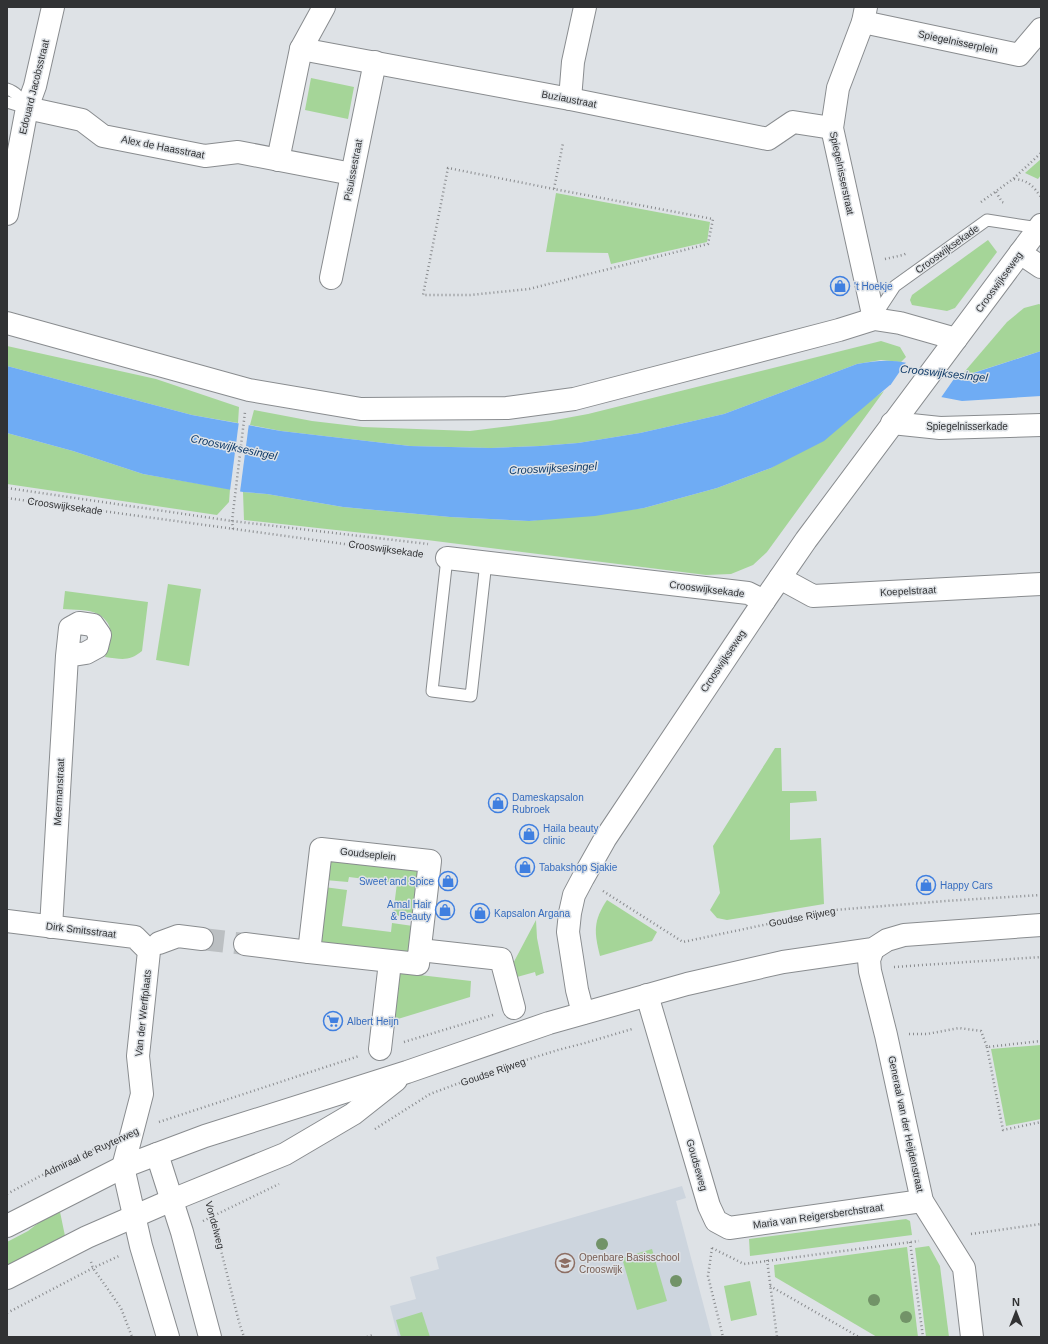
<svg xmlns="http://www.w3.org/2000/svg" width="1048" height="1344" font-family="Helvetica,sans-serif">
<rect width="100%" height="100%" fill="#dee2e6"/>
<polygon fill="#cdd5de" points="682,1186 686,1198 676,1201 712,1337 398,1337 390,1306 416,1299 410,1277 439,1269 436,1257"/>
<g fill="#a5d598">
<polygon points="311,78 354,87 348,119 305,110"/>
<polygon points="1041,159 1041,175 1038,179 1025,173"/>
<polygon points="556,193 710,222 707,242 611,264 608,253 546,252"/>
<polygon points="988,240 997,252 955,308 947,311 912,305 910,300 912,295"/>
<polygon points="1039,304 1041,305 1041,351 960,377 1007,322 1024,308"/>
<polygon points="881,341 900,347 906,357 901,362 881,360 857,364 724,414 640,433 578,443 540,446 491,448 410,446 281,431 250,425 254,410 312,421 363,427 470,431 550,421 588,414"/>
<polygon points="7,346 156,379 239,407 238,423 192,415 7,366"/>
<polygon points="884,391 767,552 753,565 731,574 706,575 427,540 244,520 243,492 267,494 343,507 450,517 529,521 644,508 717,488 771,468"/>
<polygon points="7,433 73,451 143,474 230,489 229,502 217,515 7,484"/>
<polygon points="168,584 201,589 189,666 156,660"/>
<path d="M65,591L148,602L142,651C129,662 121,659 105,657C112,641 116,625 98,614C89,609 73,610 63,609Z"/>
<polygon points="775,748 781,748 782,791 816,791 817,801 790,803 790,840 821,838 824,904 727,920 717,918 710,910 720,893 713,846"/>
<polygon points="328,853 422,864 415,918 393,915 397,883 349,877 348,882 325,880"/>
<polygon points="324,887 347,890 342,926 391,932 392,923 413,926 409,956 318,946"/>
<path d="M607,900L657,932L652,941L600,956C594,932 593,921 607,900Z"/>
<polygon points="536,920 537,938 544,973 536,976 535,972 517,977 508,973"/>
<polygon points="394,972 471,981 470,997 388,1022"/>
<polygon points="1041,1045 1041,1119 1006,1126 991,1049"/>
<polygon points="59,1207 65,1236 7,1267 7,1242 28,1231"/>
<polygon points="906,1219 910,1221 912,1235 750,1256 749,1239"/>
<polygon points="929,1246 940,1266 949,1337 926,1337 915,1248"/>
<polygon points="907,1247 918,1337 877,1337 775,1277 774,1265"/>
<polygon points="652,1249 667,1301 637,1310 622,1258"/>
<polygon points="750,1281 757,1315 731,1321 724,1286"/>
<polygon points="422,1312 430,1337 401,1337 396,1320"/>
</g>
<path fill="#6facf4" d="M1041,351V396L962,401L941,397V396L890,385L824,441L771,468L717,488L644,508L595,516L529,521L450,517L343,507L267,494L243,492L143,474L73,451L7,433V366L192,415L281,431L410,446L491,448L540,446L578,443L640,433L724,414L857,364C874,361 890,359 907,363L904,368L955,379Z"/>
<g fill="#dee2e6">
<polygon points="907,361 909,363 907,367 956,376 940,399 939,397 891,387 885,393"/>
<polygon points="239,421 249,423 240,492 230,491"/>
</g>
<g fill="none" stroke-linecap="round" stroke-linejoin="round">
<polyline stroke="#bbbfc2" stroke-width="22" stroke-dasharray="22 11" stroke-linecap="butt" points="202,939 245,944"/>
<defs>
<g id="lane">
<path d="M7,89C17,92 21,99 27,108"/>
<polyline points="7,102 27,108"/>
<polyline points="874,318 895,286 987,220 1039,228"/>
<polyline points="447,558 432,691 471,696 486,562"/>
</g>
<g id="street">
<polyline points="866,7 863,22 838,88 832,128 874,319"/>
<polyline points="863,22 1019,55 1041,29"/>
<polyline points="301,49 570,99 768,139 793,122 832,128"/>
<polyline points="570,99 573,62 585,7"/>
<polyline points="27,108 82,120 103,136 205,156 238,152 352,174"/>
<polyline points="278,160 301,49 324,7"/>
<polyline points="7,214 27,108 35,86 53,7"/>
<polyline points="1020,253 1041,267"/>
<polyline points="331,278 375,62"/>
<polyline points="7,323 249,390 361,409 507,408 574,399 839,330 874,319 900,323 956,339"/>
<polyline points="892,423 940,428 1041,425"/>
<polyline points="447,558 748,593 764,601"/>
<polyline points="780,578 813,596 1041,584"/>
<polygon points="321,849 430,861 418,964 309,952"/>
<polyline points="7,921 135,937 149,951 138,1056 142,1094 123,1167"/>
<polyline points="51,927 67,656 70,628 79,623 93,625 100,635 97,647 86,653 67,656"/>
<polyline points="159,943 178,936 202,939"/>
<polyline points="245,944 309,952"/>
<polyline points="873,949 869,960 870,971 886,1035 922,1201 964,1268 972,1337"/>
<polyline points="420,950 501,959 514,1008"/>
<polyline points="647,995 709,1206 716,1221 729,1228 922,1201"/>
<polyline points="583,1013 577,990 568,932 570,913 574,895 583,878 605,839 764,601 806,540 1041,225"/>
<polyline points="380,1049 390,962"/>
<polyline points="157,1154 205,1136 407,1072 549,1023 687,984 783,962 873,949 887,940 904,935 1041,925"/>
<polyline points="172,1200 285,1154 353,1114 396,1080"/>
</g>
<g id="secondary">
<polyline points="123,1167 141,1246 168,1337"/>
<polyline points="7,1226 123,1167 157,1154 182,1232 210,1337"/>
<polyline points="7,1278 87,1237 172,1200"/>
</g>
</defs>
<use href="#lane" stroke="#898c8f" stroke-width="13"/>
<use href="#street" stroke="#898c8f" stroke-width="24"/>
<use href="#secondary" stroke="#898c8f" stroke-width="24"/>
<g stroke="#898b8e" stroke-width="2.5" stroke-dasharray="1 3" stroke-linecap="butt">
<path d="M1014,179C1028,180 1033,186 1041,197"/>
<polyline points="554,189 448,168 423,295 470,295 529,289 708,244 713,219 554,189 563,143"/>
<polyline points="996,192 1002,202 1005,203"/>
<polyline points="981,202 1013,179 1041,153"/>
<polyline points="885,259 903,255 907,253"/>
<polyline points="7,488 232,521 428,544"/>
<polyline points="7,498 425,555"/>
<polyline points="233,529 232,521 245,412"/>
<polyline points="603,891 683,942 834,910 946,901 1041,895"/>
<polyline points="894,967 1041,957"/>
<polyline points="909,1034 927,1034 959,1028 981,1031 987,1047 1041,1041"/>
<polyline points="404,1042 493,1015"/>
<polyline points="987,1047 1003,1130 1041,1122"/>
<polyline points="159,1122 359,1056"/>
<polyline points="375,1129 430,1094 497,1069 558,1050 585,1043 632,1029"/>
<polyline points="7,1194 72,1159 104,1145"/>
<polyline points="211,1210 239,1322 244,1337"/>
<polyline points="203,1221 279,1184"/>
<polyline points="971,1234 1041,1224"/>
<polyline points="910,1242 923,1337"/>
<polyline points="712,1248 744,1264 919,1241"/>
<polyline points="712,1248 708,1276 723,1337"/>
<polyline points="767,1260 777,1337"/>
<polyline points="91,1262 93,1268 121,1308 132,1337"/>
<polyline points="770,1286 859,1337"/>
<polyline points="7,1313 93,1268 119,1256"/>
<polyline points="367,1337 373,1335 373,1337"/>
</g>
<use href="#lane" stroke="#fff" stroke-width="11"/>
<use href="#street" stroke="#fff" stroke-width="22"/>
<use href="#secondary" stroke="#fff" stroke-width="22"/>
</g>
<g fill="#729368">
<circle cx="602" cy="1244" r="6"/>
<circle cx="676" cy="1281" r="6"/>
<circle cx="874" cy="1300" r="6"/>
<circle cx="906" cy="1317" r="6"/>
</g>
<defs>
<symbol id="shop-ring" viewBox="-11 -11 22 22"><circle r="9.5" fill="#dee2e6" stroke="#3f7fe0" stroke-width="1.5"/><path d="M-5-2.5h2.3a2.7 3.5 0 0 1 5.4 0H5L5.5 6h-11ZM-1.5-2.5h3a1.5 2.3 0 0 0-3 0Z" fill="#3f7fe0"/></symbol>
<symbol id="supermarket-ring" viewBox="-11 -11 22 22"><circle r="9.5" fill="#dee2e6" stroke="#3f7fe0" stroke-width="1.5"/><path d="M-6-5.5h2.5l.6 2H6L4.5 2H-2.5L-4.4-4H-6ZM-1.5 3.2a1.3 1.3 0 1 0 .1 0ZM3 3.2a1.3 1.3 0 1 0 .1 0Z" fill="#3f7fe0"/></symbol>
<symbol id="school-ring" viewBox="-11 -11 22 22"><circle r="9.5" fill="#dee2e6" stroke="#8d6e63" stroke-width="1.5"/><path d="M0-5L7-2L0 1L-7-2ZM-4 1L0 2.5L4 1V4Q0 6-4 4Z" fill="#8d6e63"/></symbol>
</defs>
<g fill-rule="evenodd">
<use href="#shop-ring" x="829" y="275" width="22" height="22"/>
<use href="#shop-ring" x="487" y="792" width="22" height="22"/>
<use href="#shop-ring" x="518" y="823" width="22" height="22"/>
<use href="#shop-ring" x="514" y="856" width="22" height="22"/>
<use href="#shop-ring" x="437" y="870" width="22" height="22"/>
<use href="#shop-ring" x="915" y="874" width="22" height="22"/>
<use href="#shop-ring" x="434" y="899" width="22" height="22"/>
<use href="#shop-ring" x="469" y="902" width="22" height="22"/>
<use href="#supermarket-ring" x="322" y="1010" width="22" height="22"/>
<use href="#school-ring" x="554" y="1252" width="22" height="22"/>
</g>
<g text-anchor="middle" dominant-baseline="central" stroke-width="3" stroke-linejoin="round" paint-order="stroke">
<g font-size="10" fill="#313234" stroke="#dee2e6">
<text transform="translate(958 42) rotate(12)">Spiegelnisserplein</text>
<text transform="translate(34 87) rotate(-76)">Edouard Jacobsstraat</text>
<text transform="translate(569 99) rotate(11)">Buziaustraat</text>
<text transform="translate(163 147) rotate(11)">Alex de Haasstraat</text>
<text transform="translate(353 170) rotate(-79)">Pisuissestraat</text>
<text transform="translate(842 173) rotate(78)">Spiegelnisserstraat</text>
<text transform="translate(947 249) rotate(-36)">Crooswijksekade</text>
<text transform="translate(999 282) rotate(-54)">Crooswijkseweg</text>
<text x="967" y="426">Spiegelnisserkade</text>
<text transform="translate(65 506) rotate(8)">Crooswijksekade</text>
<text transform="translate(386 549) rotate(8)">Crooswijksekade</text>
<text transform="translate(707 589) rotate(7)">Crooswijksekade</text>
<text transform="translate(908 591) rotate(-3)">Koepelstraat</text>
<text transform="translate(723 661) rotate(-56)">Crooswijkseweg</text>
<text transform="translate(59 792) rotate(-87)">Meermanstraat</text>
<text transform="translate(368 854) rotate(6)">Goudseplein</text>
<text transform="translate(802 917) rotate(-11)">Goudse Rijweg</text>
<text transform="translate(81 930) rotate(7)">Dirk Smitsstraat</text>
<text transform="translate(143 1013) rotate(-84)">Van der Werffplaats</text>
<text transform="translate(493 1072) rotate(-19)">Goudse Rijweg</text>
<text transform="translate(906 1124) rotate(78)">Generaal van der Heijdenstraat</text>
<text transform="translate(91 1152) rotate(-25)">Admiraal de Ruyterweg</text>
<text transform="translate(697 1165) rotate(74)">Goudseweg</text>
<text transform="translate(818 1216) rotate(-8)">Maria van Reigersberchstraat</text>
<text transform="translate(215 1225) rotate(75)">Vondelweg</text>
</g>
<g font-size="10" fill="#366cbe" stroke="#dee2e6" text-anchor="start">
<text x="854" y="286">'t Hoekje</text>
<text x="512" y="797">Dameskapsalon<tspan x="512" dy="12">Rubroek</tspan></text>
<text x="543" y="828">Haila beauty<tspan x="543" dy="12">clinic</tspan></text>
<text x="539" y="867">Tabakshop Sjakie</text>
<text x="434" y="881" text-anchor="end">Sweet and Spice</text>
<text x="940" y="885">Happy Cars</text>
<text x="431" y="904" text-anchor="end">Amal Hair<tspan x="431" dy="12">&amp; Beauty</tspan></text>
<text x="494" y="913">Kapsalon Argana</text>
<text x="347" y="1021">Albert Heijn</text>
</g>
<g font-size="10" fill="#785e54" stroke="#dee2e6" text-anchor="start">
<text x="579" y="1257">Openbare Basisschool<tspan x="579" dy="12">Crooswijk</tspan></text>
</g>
<g font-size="11" font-style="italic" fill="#0f3a67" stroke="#dee2e6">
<text transform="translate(944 373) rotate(6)">Crooswijksesingel</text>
<text transform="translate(234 447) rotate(12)">Crooswijksesingel</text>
<text transform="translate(553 468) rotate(-3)">Crooswijksesingel</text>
</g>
</g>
<rect width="1048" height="1344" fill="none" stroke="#313234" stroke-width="16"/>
<g transform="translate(1016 1312)" stroke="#dee2e6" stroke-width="3" paint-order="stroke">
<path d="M0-3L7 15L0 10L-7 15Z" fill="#313234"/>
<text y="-6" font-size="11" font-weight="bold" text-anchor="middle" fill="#313234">N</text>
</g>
</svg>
